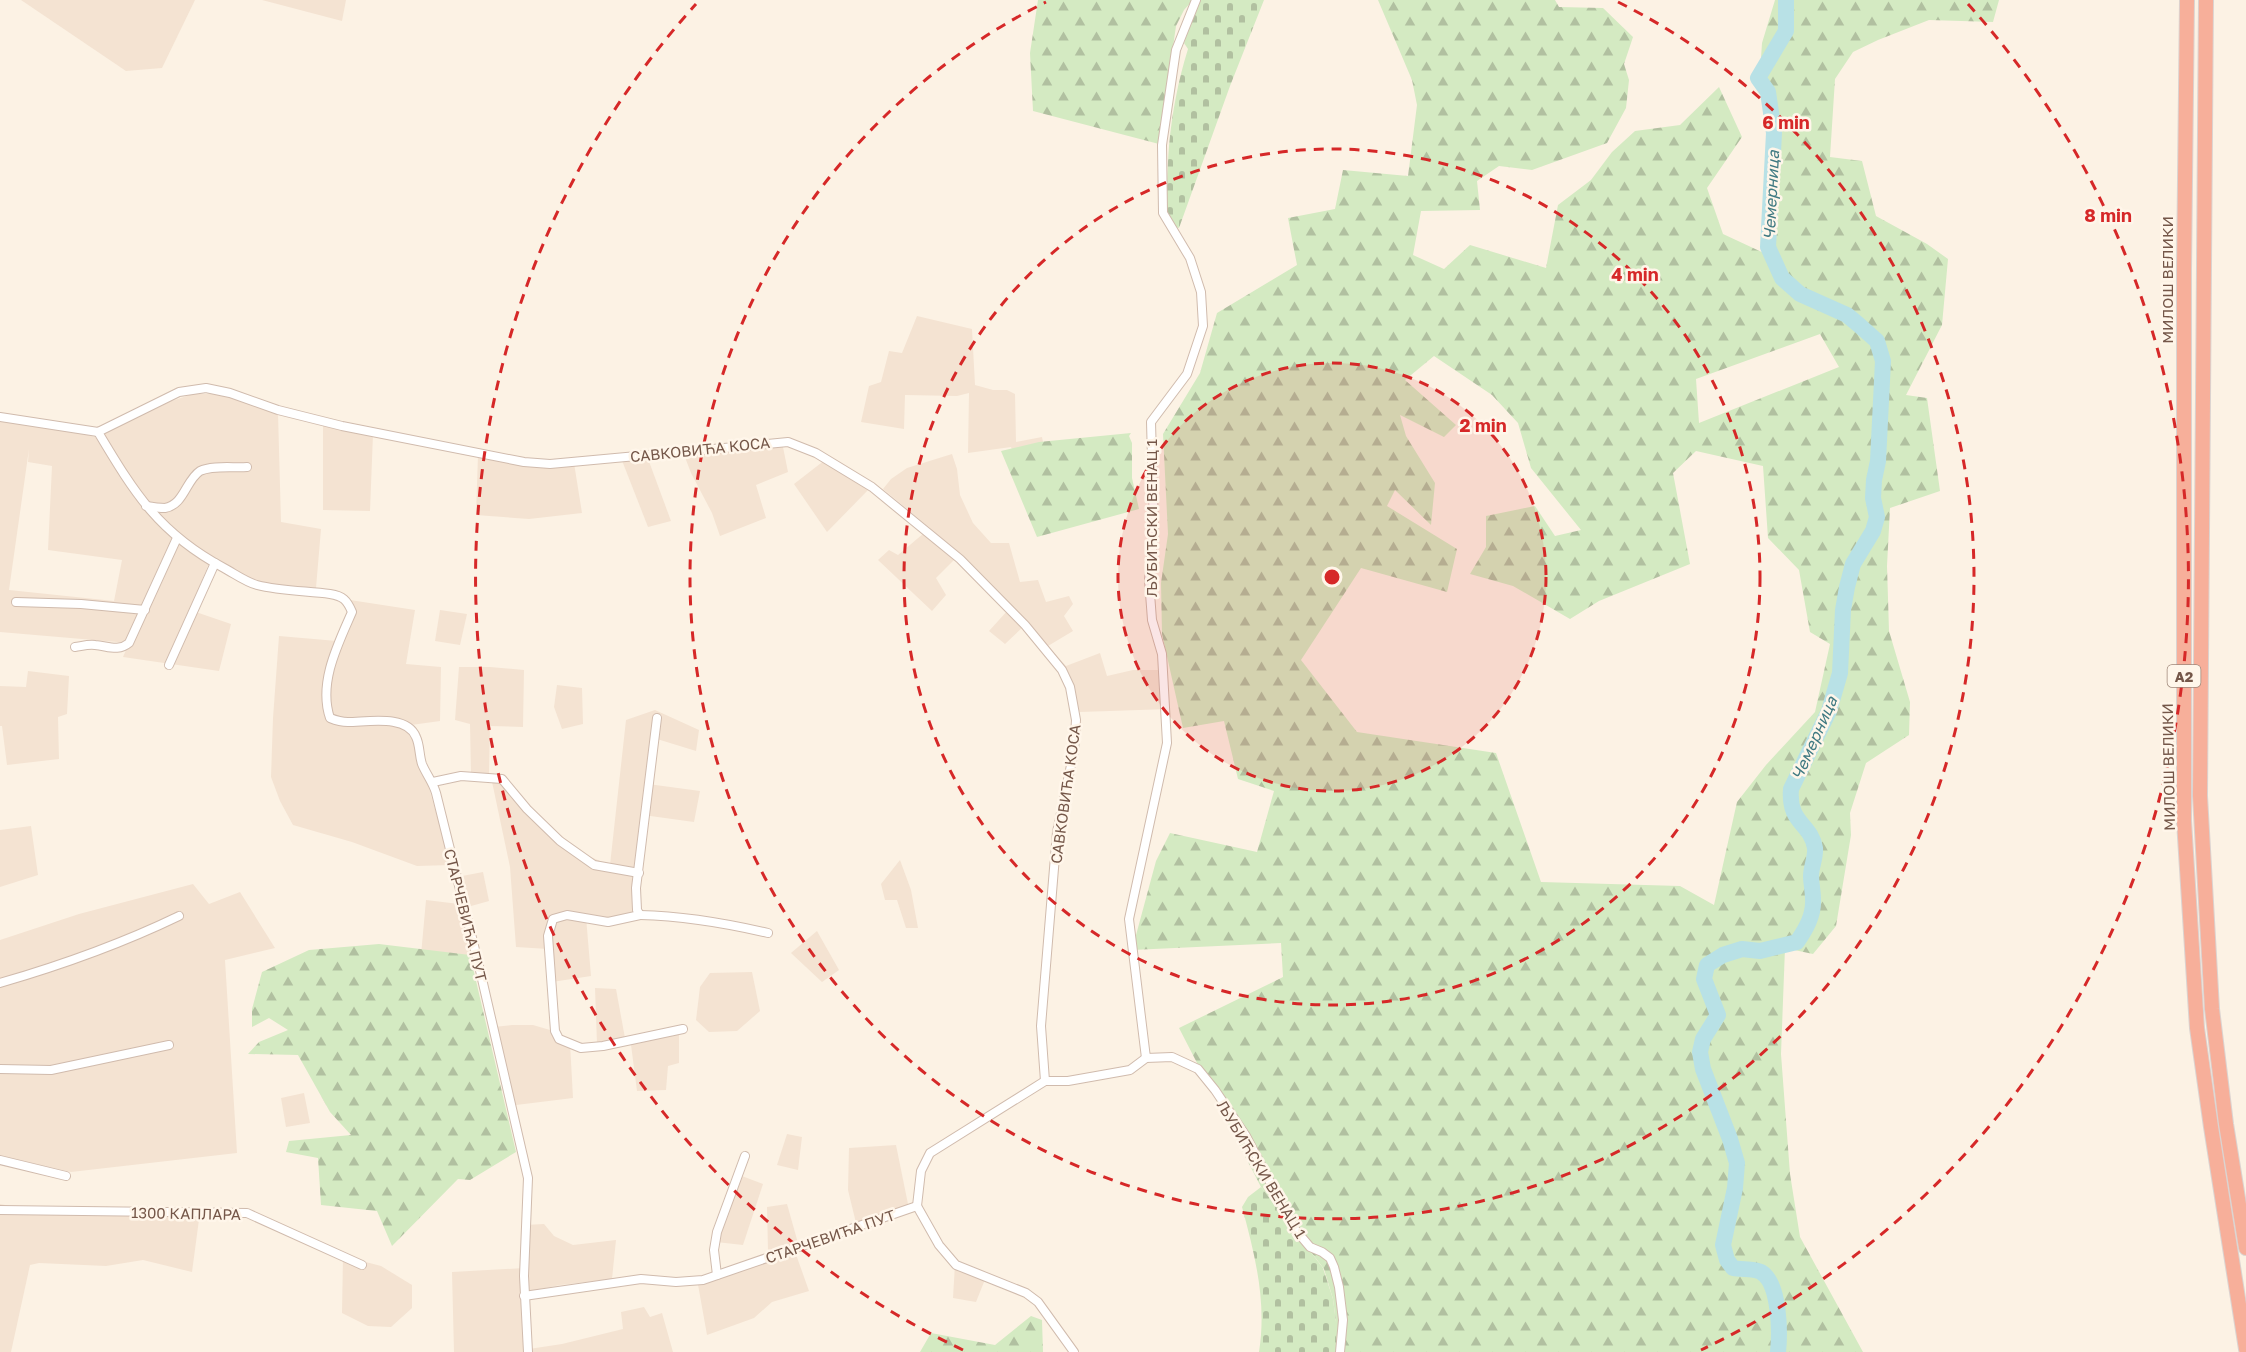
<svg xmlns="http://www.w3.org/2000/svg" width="2246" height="1352" font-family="'Golos Text',sans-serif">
<defs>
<pattern id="forest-firs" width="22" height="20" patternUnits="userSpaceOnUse" patternTransform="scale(1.5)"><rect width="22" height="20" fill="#d4eac2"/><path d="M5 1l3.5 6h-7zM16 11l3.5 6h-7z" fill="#b1c0a0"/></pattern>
<pattern id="cemetery-stones" width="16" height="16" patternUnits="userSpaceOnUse" patternTransform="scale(1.5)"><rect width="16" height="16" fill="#d4eac2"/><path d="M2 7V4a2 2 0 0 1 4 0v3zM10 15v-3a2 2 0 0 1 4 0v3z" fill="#b1c0a0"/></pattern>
</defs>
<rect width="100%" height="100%" fill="#fcf2e4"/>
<g fill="#f4e3d2" fill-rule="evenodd">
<polygon points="21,0 195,0 162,68 126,71"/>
<polygon points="262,0 346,0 342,21"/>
<polygon points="917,316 972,329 975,385 993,390 1007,390 1015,394 1016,442 1042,437 1043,442 1025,485 1011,447 968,453 969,393 957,396 905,395 904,429 861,422 869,386 881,382 889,351 902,353"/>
<polygon points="193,394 230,394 278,413 281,522 321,529 316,588 259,584 201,553 151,511 100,433 147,409"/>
<path d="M0,417L53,426L95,437L147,511L173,539L209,563L190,610L231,624L219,671L123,657L129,643L0,632ZM29,449L28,462L52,466L48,550L122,560L114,601L9,590Z"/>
<polygon points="323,424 346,431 373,434 370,511 323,510"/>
<polygon points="782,442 788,472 756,485 766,518 720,536 712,513 691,473 683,452"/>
<polygon points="952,454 957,469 960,495 973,523 991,543 1009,543 1020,582 1038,580 1046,602 1069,596 1073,604 1064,616 1073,631 1048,646 1066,666 1100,653 1107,676 1133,670 1160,670 1169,709 1080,712 1077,709 1066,673 1024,626 1005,644 989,631 1008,610 992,589 955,559 936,578 946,595 932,611 878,560 889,550 898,555 930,528 883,489 891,479 907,468"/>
<polygon points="478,455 574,463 582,513 529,519 476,515"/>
<polygon points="647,456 671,521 648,527 621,458"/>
<polygon points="825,460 869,489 827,532 794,484"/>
<polygon points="350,600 415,610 406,664 441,667 440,721 411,725 451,865 417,866 352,842 293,825 280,801 271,777 273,718 279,636 337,641 349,615"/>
<polygon points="440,610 467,614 460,645 435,641"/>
<polygon points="459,667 490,667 524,670 523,727 490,726 489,773 471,774 470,724 455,720"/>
<polygon points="28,671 69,676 67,714 58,717 59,759 7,765 2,726 0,726 0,686 26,687"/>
<polygon points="557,685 582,688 583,724 562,729 554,707"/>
<polygon points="655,710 699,730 696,751 657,739 648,784 700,791 694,822 643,815 638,899 631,913 607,920 586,917 591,976 552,982 548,949 516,947 510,867 491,777 500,779 526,809 560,835 588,856 610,865 626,720"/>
<polygon points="31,826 38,875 0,887 0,830"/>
<polygon points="900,860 911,890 918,928 906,928 897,900 885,900 881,884"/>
<polygon points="483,872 489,901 464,908 457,877"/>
<polygon points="193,884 209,904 240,892 275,948 225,960 237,1153 71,1172 0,1156 0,940 79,914"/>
<polygon points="426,900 459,904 476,957 421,955"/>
<polygon points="817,931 839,970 822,982 791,953"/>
<polygon points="752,972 760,1011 737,1031 709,1032 696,1020 700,987 710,973"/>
<polygon points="595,988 616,989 625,1038 597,1044"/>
<polygon points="512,1025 533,1025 550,1030 570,1043 573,1098 508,1106 494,1027"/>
<polygon points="679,1028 679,1063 668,1066 666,1090 637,1091 630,1037"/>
<polygon points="304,1093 310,1123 286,1127 281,1098"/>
<polygon points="787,1134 802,1137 798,1170 777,1165"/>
<polygon points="896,1145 909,1209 884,1214 856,1223 848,1190 849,1148"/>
<polygon points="734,1173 763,1184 743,1245 716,1242"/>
<polygon points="0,1204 32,1210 200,1212 192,1272 143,1260 106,1266 39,1263 30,1265 11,1352 0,1352"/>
<polygon points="787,1204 798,1243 768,1251 767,1207"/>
<polygon points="544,1224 554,1236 573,1245 616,1240 612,1279 560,1285 526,1292 525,1225"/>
<polygon points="793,1246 809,1291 772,1302 754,1318 707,1335 697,1279 735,1264"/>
<polygon points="343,1256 381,1266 412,1285 412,1308 391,1327 368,1326 342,1313"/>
<polygon points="955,1264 986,1277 976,1302 953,1298"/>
<polygon points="524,1268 529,1349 562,1344 623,1329 621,1312 644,1307 650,1317 662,1313 673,1352 454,1352 452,1272"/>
</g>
<g fill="url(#forest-firs)" fill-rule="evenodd">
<polygon points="1038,0 1193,0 1184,10 1176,26 1159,144 1033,111 1030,53"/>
<path d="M1378,0H1555L1559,7L1603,8L1633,37L1624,64L1629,80L1626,108L1607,143L1532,170L1499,166L1477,181L1480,210L1421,211L1413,255L1444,269L1470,245L1546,268L1558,205L1591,180L1612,152L1635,131L1680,125L1719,87L1742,137L1707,188L1723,234L1766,254L1764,206L1770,119L1760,73L1762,43L1775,0H1999L1993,22L1929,20L1878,40L1853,52L1835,79L1830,157L1862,161L1876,216L1927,244L1948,259L1942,325L1906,395L1927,398L1940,491L1890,508L1887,566L1889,631L1910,702L1909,735L1866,763L1850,813L1851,835L1836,926L1813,954L1785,948L1781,1054L1790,1174L1800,1237L1863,1352H1336V1322L1333,1299L1324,1269L1261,1187L1179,1028L1283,977L1281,943L1132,950L1156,861L1170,833L1257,852L1274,791L1238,779L1224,721L1183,728L1162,634L1161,583L1168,534L1163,434L1200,373L1217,313L1297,265L1288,218L1335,209L1343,170L1408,176L1417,105L1412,80ZM1820,334L1839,367L1699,423L1696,379ZM1434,356L1492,395L1518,423L1531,468L1581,530L1555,536L1535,506L1486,516V547L1470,574L1513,586L1570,619L1599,601L1690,564L1673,473L1696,451L1763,466L1768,538L1799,570L1810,632L1830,644L1815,712L1766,765L1737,802L1714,905L1680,886L1541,882L1496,753L1357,732L1301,660L1361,568L1447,592L1457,549L1387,506L1395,490L1431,525L1435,483L1406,436L1400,415L1444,437L1456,425L1405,380Z"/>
<polygon points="1131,433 1129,436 1132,443 1132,478 1139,509 1037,537 1001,451 1039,442"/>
<polygon points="379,944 470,955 516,1152 470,1180 458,1179 392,1246 377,1211 321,1205 318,1158 286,1152 289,1141 351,1135 330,1112 298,1055 248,1054 259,1042 288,1030 269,1018 252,1027 252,1009 262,972 309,950"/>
<polygon points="1031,1316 1042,1320 1043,1352 920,1352 931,1333 995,1345"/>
</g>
<g fill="url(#cemetery-stones)">
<path d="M1199,0H1264L1230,86L1179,228L1174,227L1164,212C1168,190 1167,169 1169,146C1172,113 1178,81 1188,49L1184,43Z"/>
<path d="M1261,1187L1323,1268L1333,1299L1336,1322V1352H1259C1267,1302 1255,1255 1242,1207L1248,1197Z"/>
</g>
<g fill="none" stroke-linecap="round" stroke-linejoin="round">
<path stroke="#b8e1e6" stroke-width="16" d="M1778,1352C1780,1333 1780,1283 1761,1272C1754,1268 1742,1270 1733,1268L1727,1260L1723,1245L1735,1188L1737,1163L1730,1139L1703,1069L1700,1052L1703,1039L1718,1015L1704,979L1707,965L1723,955L1742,949L1760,951L1797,942C1806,929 1814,915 1813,899C1813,891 1811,883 1811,876C1811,867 1816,857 1815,848C1811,823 1788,824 1791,789L1829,711L1840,673L1843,610L1847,587L1853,564L1873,531L1877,517L1873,498L1874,480L1878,461L1883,361L1877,341L1859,325L1847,315L1800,294L1782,278L1768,247L1774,133L1768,92L1758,78L1786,31V0"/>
<defs>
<g id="minor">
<polyline points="1196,0 1176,50 1162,145 1163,213 1190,258 1201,292 1203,326 1187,374 1151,422 1154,530 1149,580 1152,620 1162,654 1167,743 1129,919 1146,1058 1172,1057 1198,1069 1215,1090 1246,1136 1294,1228 1310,1247 1322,1252 1330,1258 1334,1267 1339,1287 1343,1320 1340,1352"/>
<polyline points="0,417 98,432 179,392 206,388 230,393 278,410 342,426 524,462 550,464 788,442 816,453 872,487 960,559 1025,625 1062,670 1070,687 1076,720 1074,751 1057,832 1041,1026 1045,1081"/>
<path d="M98,432C135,494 159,533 224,568C235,574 246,582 257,585C280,591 307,591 330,594C343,596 347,600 352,612C338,644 318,683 330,718C335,720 342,722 348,722C367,722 407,714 416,737C420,745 419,755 422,764C426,774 433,782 436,793L479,966L528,1178L524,1276L528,1352"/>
<path d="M146,506C152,507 159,508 165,508C184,505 186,480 200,471C212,465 234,468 247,467"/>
<polyline points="16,602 81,604 145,610"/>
<path d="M75,647C82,646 89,644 95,645C108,646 118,652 129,643L177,538"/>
<polyline points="169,665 215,563"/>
<polyline points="657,718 636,888 637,910 640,915 608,922 567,915 553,919 548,936 555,1031 559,1039 581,1048 603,1046 683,1029"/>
<polyline points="433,782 461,776 502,779 527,809 560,841 594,865 639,873"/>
<path d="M640,915C684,916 725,923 768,933"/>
<path d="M0,983C62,965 121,944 179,916"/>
<polyline points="0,1069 51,1070 169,1045"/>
<polyline points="1045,1081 1068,1081 1130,1070 1146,1058"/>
<polyline points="0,1160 66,1176"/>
<polyline points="917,1206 939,1245 956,1265 1026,1293 1038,1302 1074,1352"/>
<polyline points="917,1206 921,1171 930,1153 1045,1081"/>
<polyline points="0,1210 247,1213 362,1265"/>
<polyline points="717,1275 714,1250 717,1232 745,1156"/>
<polyline points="524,1296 641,1279 676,1282 703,1280 917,1206"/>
</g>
<g id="motorway">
<polyline points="2187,0 2184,270 2184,821 2197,1028 2211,1127 2246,1349"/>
<polyline points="2206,0 2200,796 2212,1009 2226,1124 2246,1248"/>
</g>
</defs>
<use href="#minor" stroke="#d0bbad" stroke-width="10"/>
<use href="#motorway" stroke="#dbd3d0" stroke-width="16"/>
<use href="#minor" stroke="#fff" stroke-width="8"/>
<use href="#motorway" stroke="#f7af9a" stroke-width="14"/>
</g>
<circle cx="1332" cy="577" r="214" fill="#d62828" fill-opacity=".12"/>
<g fill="none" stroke="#d62828" stroke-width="3" stroke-dasharray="10 8">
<circle cx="1332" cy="577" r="214"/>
<circle cx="1332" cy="577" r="428"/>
<path d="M1618 2A642 642 0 1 1 1046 2"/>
<path d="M963 1350A856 856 0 0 1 696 4M1968 4A856 856 0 0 1 1701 1350"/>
</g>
<g text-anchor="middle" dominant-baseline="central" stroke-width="5" stroke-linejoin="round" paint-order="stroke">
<rect fill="#fff6ea" stroke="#9e8779" stroke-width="1.5" x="2167.5" y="665" width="33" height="22" rx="4.5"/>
<g font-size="14" font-weight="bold" fill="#755749">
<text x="2184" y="676">A2</text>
</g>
<g font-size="15" fill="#755749" stroke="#fff6ea">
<text transform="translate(2167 280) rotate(-90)">МИЛОШ ВЕЛИКИ</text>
<text transform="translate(700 449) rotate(-6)">САВКОВИЋА КОСА</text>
<text transform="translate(1151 518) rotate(-90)">ЉУБИЋСКИ ВЕНАЦ 1</text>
<text transform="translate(2168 767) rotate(-91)">МИЛОШ ВЕЛИКИ</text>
<text transform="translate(1065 794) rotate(-82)">САВКОВИЋА КОСА</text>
<text transform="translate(466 915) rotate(76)">СТАРЧЕВИЋА ПУТ</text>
<text transform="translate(1262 1169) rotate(59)">ЉУБИЋСКИ ВЕНАЦ 1</text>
<text transform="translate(186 1213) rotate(1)">1300 КАПЛАРА</text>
<text transform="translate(830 1236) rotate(-19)">СТАРЧЕВИЋА ПУТ</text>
</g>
<g font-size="16" font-style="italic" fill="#3f7982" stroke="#fff6ea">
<text transform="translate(1771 195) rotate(-87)">Чемерница</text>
<text transform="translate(1814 738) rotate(-66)">Чемерница</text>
</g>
</g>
<circle cx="1332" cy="577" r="9" fill="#d62828" stroke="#fff6ea" stroke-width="3"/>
<g font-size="18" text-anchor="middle" font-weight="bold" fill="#d62828" stroke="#fff6ea" stroke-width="5" stroke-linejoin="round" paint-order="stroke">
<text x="1786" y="129">6 min</text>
<text x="2108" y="222">8 min</text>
<text x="1635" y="281">4 min</text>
<text x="1483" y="432">2 min</text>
</g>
</svg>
